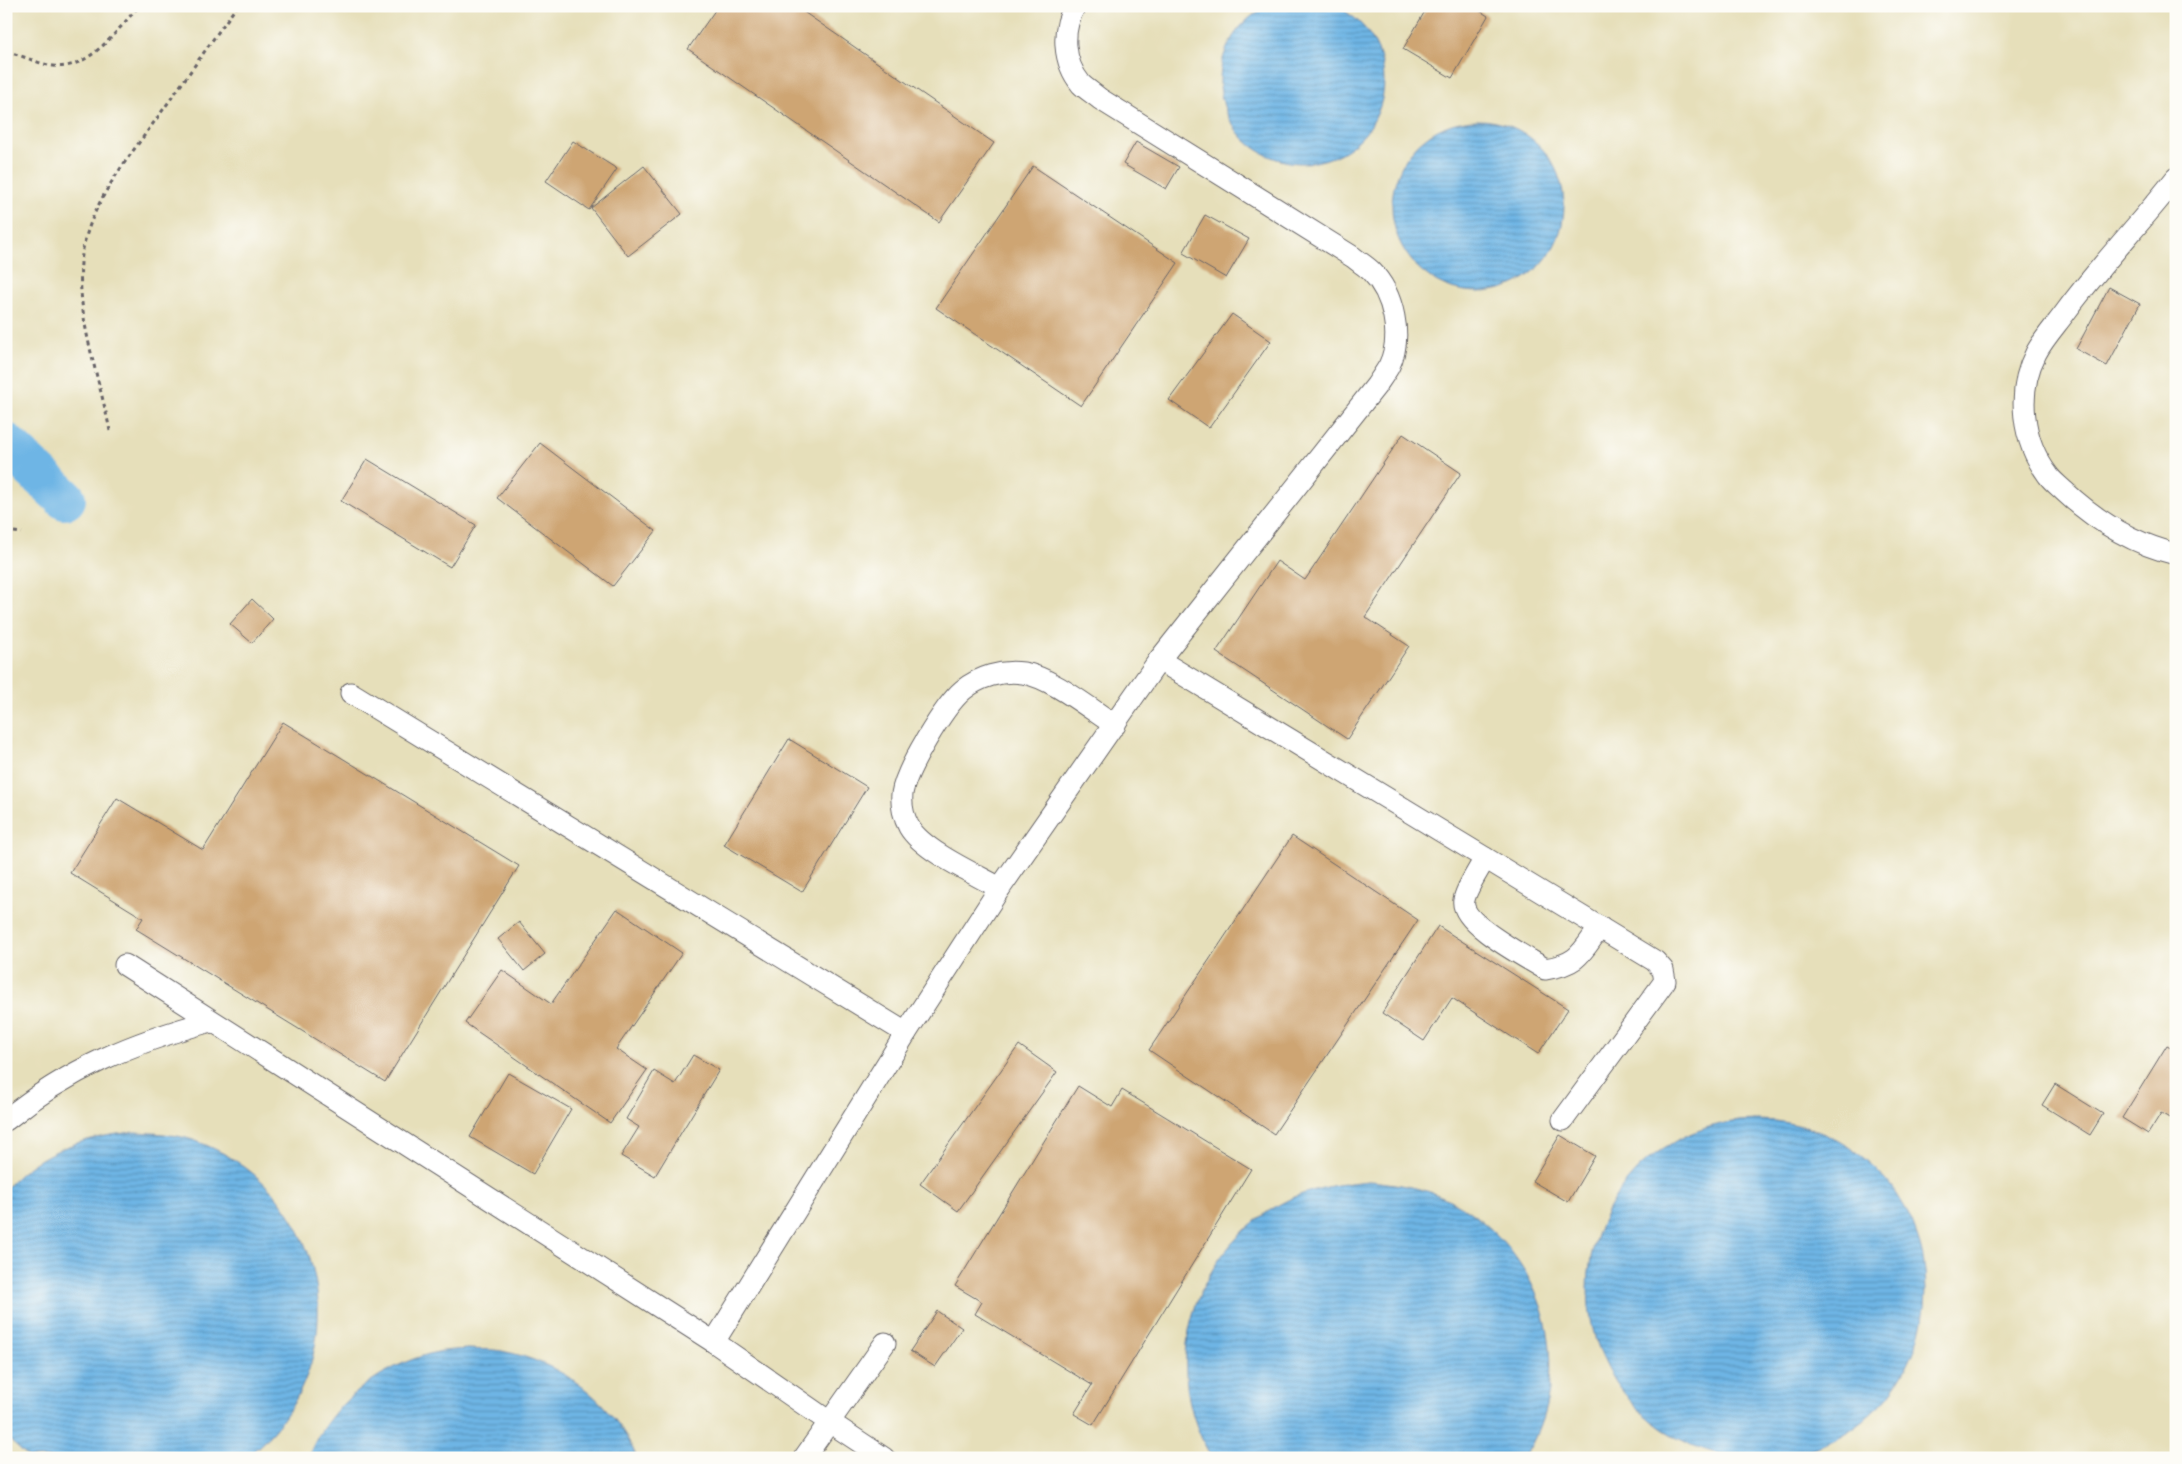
<svg xmlns="http://www.w3.org/2000/svg" width="2182" height="1464" font-family="'Sorts Mill Goudy',serif">
<defs>
<pattern id="water-rules" width="6" height="5" patternUnits="userSpaceOnUse" patternTransform="scale(1.25)"><rect width="6" height="5" fill="#6eb5e5"/><path d="M0 2.5h6" fill="none" stroke="#5a93bb"/></pattern>
</defs>
<rect width="100%" height="100%" fill="#fdfcf7"/>
<filter id="ink" filterUnits="userSpaceOnUse"><feTurbulence type="fractalNoise" baseFrequency=".02" numOctaves="2"/><feDisplacementMap in="SourceGraphic" scale="10" xChannelSelector="R" yChannelSelector="G"/><feConvolveMatrix kernelMatrix="1 2 1 2 8 2 1 2 1" color-interpolation-filters="sRGB"/></filter>
<filter id="wash" filterUnits="userSpaceOnUse"><feTurbulence type="fractalNoise" baseFrequency=".0096" numOctaves="4" result="noise"/><feDisplacementMap in="SourceGraphic" scale="20" xChannelSelector="R" yChannelSelector="G"/><feGaussianBlur stdDeviation="1.12" result="paint"/><feColorMatrix in="noise" values="0 0 0 0 0 0 0 0 0 0 0 0 0 0 0 0 0 1.4 0 .05"/><feComposite in="paint" operator="in"/></filter>
<g filter="url(#wash)">
<rect width="100%" height="100%" fill="#e6dfba"/>
<g fill="url(#water-rules)" stroke="#486c90">
<circle cx="1302" cy="81" r="82"/>
<circle cx="1478" cy="206" r="86"/>
<circle cx="1757" cy="1289" r="169"/>
<path d="M134,1132C156,1133 180,1134 201,1143C335,1196 360,1369 245,1458H29L6,1437V1188C40,1150 85,1137 134,1132Z"/>
<path d="M1369,1181C1403,1184 1438,1190 1467,1210C1548,1265 1577,1373 1524,1458H1212C1160,1372 1188,1263 1272,1209C1301,1190 1335,1184 1369,1181Z"/>
<path d="M468,1349C479,1350 491,1349 502,1351C563,1363 613,1401 637,1458H308C327,1405 381,1366 433,1353C444,1350 457,1350 468,1349Z"/>
</g>
<g fill="none" stroke-linecap="round" stroke-linejoin="round">
<polyline stroke="#6eb5e5" stroke-width="42" points="6,444 65,499"/>
</g>
<g id="blocks">
<g fill="#cea573">
<polygon points="718,6 795,6 994,143 939,222 688,49"/>
<polygon points="1428,6 1472,6 1488,16 1452,78 1403,49"/>
<polygon points="573,141 617,169 589,210 546,181"/>
<polygon points="1136,142 1179,167 1166,189 1123,164"/>
<polygon points="644,166 682,214 628,256 591,208"/>
<polygon points="1033,166 1178,263 1081,406 936,308"/>
<polygon points="1205,215 1249,239 1226,278 1183,253"/>
<polygon points="2109,287 2140,304 2107,366 2076,349"/>
<polygon points="1232,314 1271,341 1209,428 1169,400"/>
<polygon points="1403,434 1461,473 1365,617 1409,646 1347,739 1216,652 1277,561 1305,580"/>
<polygon points="540,443 656,531 613,586 497,498"/>
<polygon points="367,459 476,525 450,567 341,501"/>
<polygon points="252,599 273,619 252,643 230,624"/>
<polygon points="283,722 519,866 385,1082 136,929 143,918 70,873 117,798 203,850"/>
<polygon points="789,739 867,787 802,892 724,845"/>
<polygon points="1292,836 1418,920 1274,1134 1149,1050"/>
<polygon points="617,909 682,953 616,1049 647,1070 610,1123 465,1023 502,970 551,1004"/>
<polygon points="519,922 545,954 524,971 498,939"/>
<polygon points="1438,926 1568,1009 1538,1054 1452,998 1424,1041 1382,1013"/>
<polygon points="1019,1045 1057,1072 958,1211 920,1184"/>
<polygon points="2167,1045 2176,1050 2176,1112 2171,1119 2161,1113 2148,1134 2122,1118"/>
<polygon points="693,1055 719,1070 655,1176 621,1156 639,1127 626,1119 654,1071 675,1084"/>
<polygon points="508,1073 571,1109 533,1174 470,1137"/>
<polygon points="2055,1084 2103,1114 2090,1135 2042,1105"/>
<polygon points="1078,1086 1112,1107 1122,1090 1251,1169 1093,1425 1074,1414 1092,1385 975,1314 982,1302 955,1286"/>
<polygon points="1560,1135 1595,1156 1568,1202 1532,1181"/>
<polygon points="937,1311 962,1328 935,1367 910,1351"/>
</g>
</g>
</g>
<g filter="url(#ink)">
<use href="#blocks" fill-opacity="0" stroke="#676467" stroke-width="1"/>
<g fill="none" stroke-linecap="round" stroke-linejoin="round">
<defs>
<g id="lane">
<path d="M2176,178C2141,223 2101,264 2067,310C2057,324 2044,338 2036,353C2016,392 2022,441 2048,475C2052,481 2059,486 2064,491C2095,520 2134,544 2176,554"/>
<polyline points="1159,660 1655,961 1663,970 1665,981 1563,1120"/>
<polyline points="351,693 906,1033"/>
<path d="M1485,858C1479,870 1466,888 1464,900C1459,923 1528,958 1545,969C1579,964 1581,953 1600,927"/>
<path d="M1000,888C975,874 923,851 909,827C904,818 901,805 902,794C905,771 944,706 963,690C979,677 1001,670 1023,673C1051,677 1090,709 1115,725"/>
<polyline points="125,965 714,1342 828,1421 884,1458"/>
<path d="M6,1120C68,1069 134,1042 211,1021"/>
<path d="M714,1342L906,1033L1000,888L1159,660L1376,386C1380,380 1385,373 1389,366C1403,337 1394,294 1371,271C1366,266 1359,262 1353,257L1100,99C1094,94 1086,89 1081,84C1063,62 1061,30 1075,6"/>
<polyline points="804,1458 885,1343"/>
</g>
</defs>
<use href="#lane" stroke="#676467" stroke-width="23"/>
<g stroke="#676467" stroke-width="3" stroke-dasharray="4 4" stroke-linecap="butt">
<path d="M6,52C23,55 38,64 54,66C89,71 118,29 139,6"/>
<path d="M110,431C99,376 77,320 81,263C86,206 128,159 160,114C186,78 211,42 237,6"/>
<polyline points="6,531 22,533"/>
</g>
<use href="#lane" stroke="#fff" stroke-width="21"/>
</g>
</g>
<rect width="2182" height="1464" fill="none" stroke="#fdfcf7" stroke-width="25"/>
</svg>
